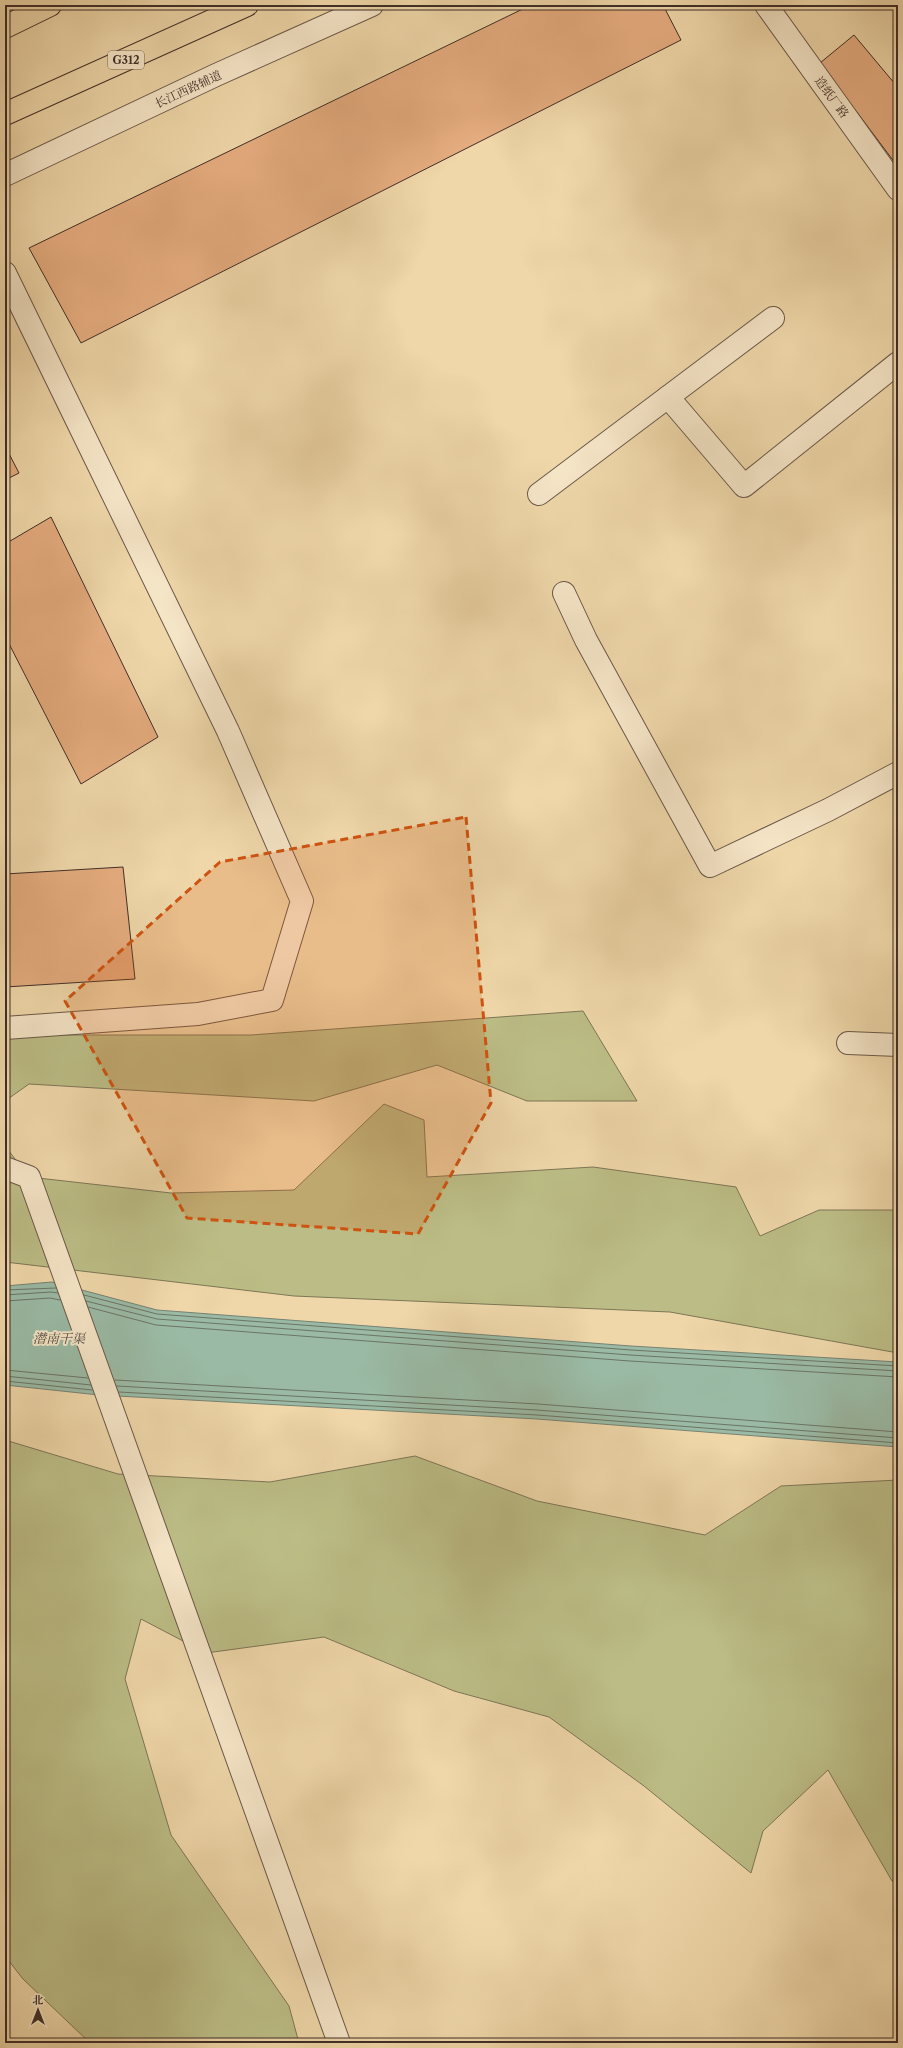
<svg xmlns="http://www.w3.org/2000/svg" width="903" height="2048" font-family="'Libre Caslon Text','Noto Serif SC',serif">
<rect width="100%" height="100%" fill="#efd7a9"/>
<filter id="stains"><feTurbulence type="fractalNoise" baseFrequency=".005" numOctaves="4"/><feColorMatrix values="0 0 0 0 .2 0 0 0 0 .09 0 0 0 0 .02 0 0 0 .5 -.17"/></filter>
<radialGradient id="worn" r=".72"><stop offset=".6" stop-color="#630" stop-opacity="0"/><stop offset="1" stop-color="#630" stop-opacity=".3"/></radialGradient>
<g fill="#bcbd86" stroke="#7e7657">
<polygon points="583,1011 637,1101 527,1101 437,1065 314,1101 29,1084 5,1101 5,1035 251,1035"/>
<polygon points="384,1104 424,1120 427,1177 593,1167 736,1187 760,1236 819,1210 898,1210 898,1353 670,1312 294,1296 5,1262 5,1146 29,1177 171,1193 294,1190"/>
<polygon points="5,1440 118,1474 270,1482 415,1456 537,1501 705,1535 781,1486 898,1480 898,1884 892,1881 828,1770 763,1831 751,1873 644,1786 549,1717 454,1691 324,1637 206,1653 141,1619 125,1679 171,1835 289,2006 299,2043 90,2043 23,1979 5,1956"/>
</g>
<polygon fill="#9abaa5" stroke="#768273" points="52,1282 157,1310 631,1346 898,1362 898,1447 537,1419 99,1395 5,1385 5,1286"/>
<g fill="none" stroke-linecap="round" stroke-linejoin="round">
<g stroke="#6c7466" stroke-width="1">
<polyline points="5,1290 56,1288"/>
<polyline points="5,1295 51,1292 58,1293"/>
<polyline points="84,1295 157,1314 631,1350 898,1366"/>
<polyline points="5,1301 50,1298 60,1300"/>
<polyline points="86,1301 157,1319 630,1355 898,1371"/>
<polyline points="88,1307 156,1325 630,1361 898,1377"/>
<polyline points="5,1370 88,1378"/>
<polyline points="5,1376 91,1385"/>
<polyline points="115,1380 538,1404 898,1432"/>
<polyline points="5,1381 92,1390"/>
<polyline points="117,1386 537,1410 898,1438"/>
<polyline points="119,1392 537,1415 898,1443"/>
</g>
</g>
<g fill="#e5ac7f" stroke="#3f2e28">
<polygon points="531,5 663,5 681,40 81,343 29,248"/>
<polygon points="854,35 895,84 898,83 898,167 820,63"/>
<polygon points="5,446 19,473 5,480"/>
<polygon points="51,517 158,737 81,784 5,636 5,544"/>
<polygon points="123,867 135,979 5,987 5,874"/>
</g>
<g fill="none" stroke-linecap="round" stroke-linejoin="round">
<defs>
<g id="minor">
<polyline points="766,5 898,189"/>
<polyline points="5,175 216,75 372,5"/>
<polyline points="5,273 228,731 302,901 272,1000 198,1014 5,1028"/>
<polyline points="668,397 773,318"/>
<polyline points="539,494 668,397 744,486 898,363"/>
<polyline points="564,593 586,640 710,866 828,810 898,773"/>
<polyline points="848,1043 898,1045"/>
<polyline points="5,1168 29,1177 339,2043"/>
</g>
<g id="trunk">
<polyline points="5,27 50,5"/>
<polyline points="5,114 247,5"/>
</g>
</defs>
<use href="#minor" stroke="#6b5848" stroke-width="24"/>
<use href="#trunk" stroke="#3f2e28" stroke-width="24"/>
<use href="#minor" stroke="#f5e5c7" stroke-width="22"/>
<use href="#trunk" stroke="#efd7a9" stroke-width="22"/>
</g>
<path fill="#cf5310" fill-opacity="0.2" stroke="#cf5310" stroke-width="3" stroke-dasharray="8 5" stroke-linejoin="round" d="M466,817L491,1103L418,1234L187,1218L65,1001L220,862Z"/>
<g text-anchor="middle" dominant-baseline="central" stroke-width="4" stroke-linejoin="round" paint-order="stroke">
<rect fill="#f5e5c7" stroke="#766558" stroke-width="1" x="108" y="51" width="36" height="18" rx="3"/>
<g font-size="11" font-weight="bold" fill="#3f2e28">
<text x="126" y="60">G312</text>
</g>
<g font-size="12" fill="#3f2e28" stroke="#f5e5c7">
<text transform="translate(188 89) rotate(-25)">长江西路辅道</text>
<text transform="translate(832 97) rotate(54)">造纸厂路</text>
</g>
<g font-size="13" font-style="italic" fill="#514a41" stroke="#f5e5c7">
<text x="59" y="1338">潜南干渠</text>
</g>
</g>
<rect width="903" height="2048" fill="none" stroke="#efd7a9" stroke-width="20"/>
<rect x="6" y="6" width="891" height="2036" fill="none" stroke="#3f2e28" stroke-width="2"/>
<rect x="10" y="10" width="883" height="2028" fill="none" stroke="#3f2e28"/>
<g transform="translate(38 2010)" stroke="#f5e5c7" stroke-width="3" paint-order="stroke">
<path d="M0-3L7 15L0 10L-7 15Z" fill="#3f2e28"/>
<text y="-6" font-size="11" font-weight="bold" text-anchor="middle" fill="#3f2e28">北</text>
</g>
<rect width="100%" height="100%" filter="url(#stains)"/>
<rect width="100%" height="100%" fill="url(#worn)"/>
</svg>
